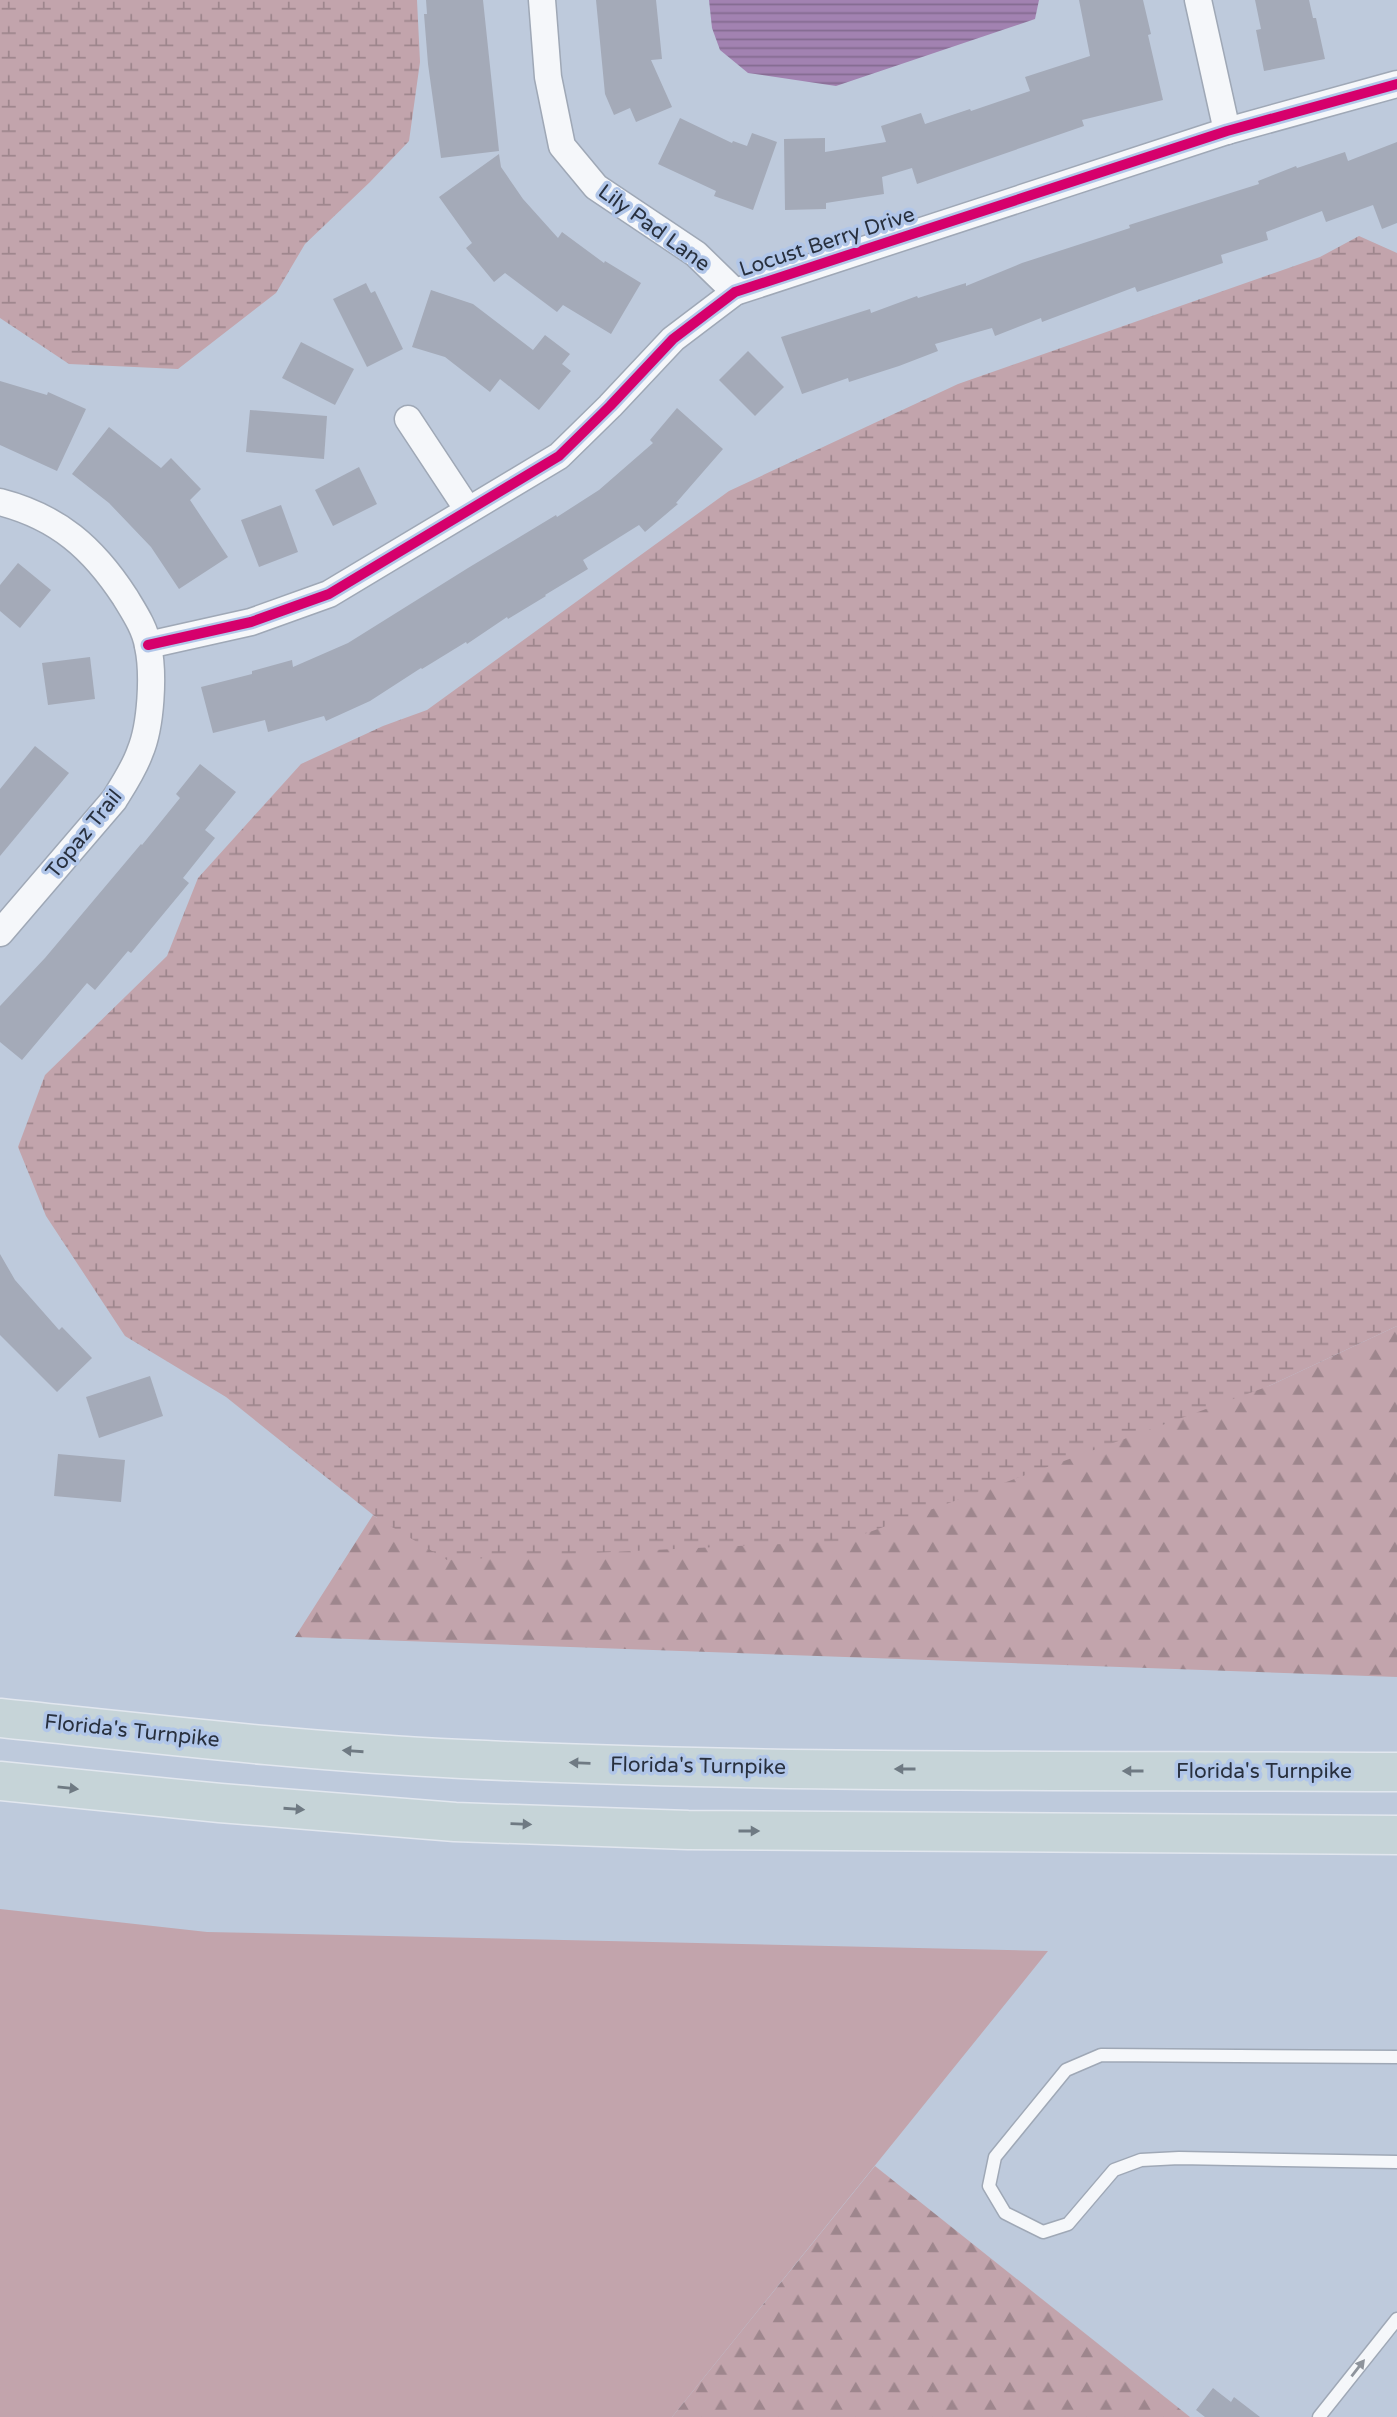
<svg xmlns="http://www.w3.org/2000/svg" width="1397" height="2417" font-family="'Varela Round',sans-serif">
<defs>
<pattern id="forest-firs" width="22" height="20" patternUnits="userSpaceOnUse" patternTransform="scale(1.75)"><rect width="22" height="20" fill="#c2a4ac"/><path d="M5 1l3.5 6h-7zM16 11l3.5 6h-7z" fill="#9e868d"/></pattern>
<pattern id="wetland-marsh" width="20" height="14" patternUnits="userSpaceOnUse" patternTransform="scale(1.75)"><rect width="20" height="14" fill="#c2a4ac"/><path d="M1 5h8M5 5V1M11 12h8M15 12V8" fill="none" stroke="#9e868d"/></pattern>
<pattern id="water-rules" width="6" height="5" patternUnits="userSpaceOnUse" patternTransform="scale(1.75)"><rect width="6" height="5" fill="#a282b1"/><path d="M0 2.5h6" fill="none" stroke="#846b91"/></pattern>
</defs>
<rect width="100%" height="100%" fill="#becadc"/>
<polygon fill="#c2a4ac" points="0,1909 207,1932 1048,1951 672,2417 0,2417"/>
<g fill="url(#forest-firs)">
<polygon points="1397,1326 1397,1677 295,1637 373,1515 377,1518 1269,1386"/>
<polygon points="875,2166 1190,2417 672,2417"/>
</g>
<g fill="url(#wetland-marsh)">
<polygon points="0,0 417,0 420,62 409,141 370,182 305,244 276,293 178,369 69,364 0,318"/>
<polygon points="1359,236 1397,253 1397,1326 1269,1386 845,1541 447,1560 377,1518 226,1397 125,1336 46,1216 18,1147 45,1075 167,956 198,878 301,764 383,726 427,710 729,491 958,384 1320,257"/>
</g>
<polygon fill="url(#water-rules)" points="709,0 1039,0 1035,19 836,86 748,73 720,50 712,28"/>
<g fill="#a4aab8">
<polygon points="426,0 483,0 499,151 441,158 428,64 424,14 427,14"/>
<polygon points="596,0 656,0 662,59 651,60 672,107 636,122 630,108 614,115 605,94"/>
<polygon points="1079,0 1143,0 1151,34 1148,35 1163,100 1082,120 1084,126 917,184 912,168 882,177 884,194 826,203 826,209 785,210 784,139 825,138 825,152 886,142 881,126 921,113 925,124 970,109 971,111 1030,91 1025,77 1090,56"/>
<polygon points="1255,0 1309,0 1313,18 1316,18 1325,59 1264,71 1256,30 1261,29"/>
<polygon points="680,118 732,143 733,141 747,146 752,133 777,142 753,210 714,196 716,191 658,164"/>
<polygon points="1397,142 1397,223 1382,229 1373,205 1326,222 1322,211 1266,232 1268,240 1221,255 1223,263 1137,292 1135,287 1042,322 1041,318 995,336 992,328 935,344 938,351 899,366 849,382 848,378 802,394 781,337 870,309 871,313 917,296 918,298 966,283 966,286 1022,263 1130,228 1129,225 1259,184 1258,181 1296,166 1297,168 1345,152 1348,161"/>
<polygon points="499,154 501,167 523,199 558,238 562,232 604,263 605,261 641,283 611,334 563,305 557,312 505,273 494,282 466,248 472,243 439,197"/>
<polygon points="366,283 371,293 375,291 403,349 367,367 333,299"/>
<polygon points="431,290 473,304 533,350 545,335 570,354 562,364 571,371 539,410 500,379 490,392 445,357 412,347"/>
<polygon points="301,342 354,369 335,405 282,378"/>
<polygon points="748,351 784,387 755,416 719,380"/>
<polygon points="0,381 47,395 48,392 86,409 57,471 0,445"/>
<polygon points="677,408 723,449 676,503 678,504 645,532 639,525 583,560 588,569 545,595 546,596 508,619 507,617 467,644 466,642 422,669 421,668 370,701 326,721 324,716 268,732 265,720 213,733 201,687 252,674 252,671 292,660 293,667 348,643 468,568 556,515 557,517 599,490 653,443 650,440"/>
<polygon points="250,410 327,416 324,459 246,452"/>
<polygon points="109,427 161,468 171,458 201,489 190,500 228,557 179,589 151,547 109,503 72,474"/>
<polygon points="359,467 377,504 333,526 315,490"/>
<polygon points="281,505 298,552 259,567 241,520"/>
<polygon points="18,563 51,590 20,628 0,611 0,585"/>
<polygon points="90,657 95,699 48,705 42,663"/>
<polygon points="35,746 69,773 0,856 0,789"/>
<polygon points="200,764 236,792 205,830 215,838 183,878 189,883 131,953 128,951 95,990 87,983 22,1060 0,1042 0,1006 45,958 141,844 142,845 180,798 176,794"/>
<polygon points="0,1254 15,1280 59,1330 62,1327 92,1358 57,1392 0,1335"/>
<polygon points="150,1376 163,1416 99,1438 86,1397"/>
<polygon points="58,1454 125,1460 121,1502 54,1496"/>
<polygon points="1213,2388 1231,2402 1234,2397 1260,2417 1205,2417 1196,2410"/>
</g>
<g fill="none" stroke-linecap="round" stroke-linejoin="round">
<defs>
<g id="lane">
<polyline points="1397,2057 1101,2055 1066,2070 995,2157 989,2186 1005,2213 1043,2232 1068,2224 1114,2170 1141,2160 1179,2158 1397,2162"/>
<polyline points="1319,2417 1397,2319"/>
</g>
<g id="street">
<polyline points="542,0 548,77 562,146 596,187 696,254 735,292"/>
<polyline points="1198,0 1227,131"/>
<polyline points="408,419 468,510"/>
<path d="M0,502C58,517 93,548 125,597C134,612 145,628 148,646C154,674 151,726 140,752C134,769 124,784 114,800L0,933"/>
<polyline points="148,645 251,622 329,594 559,456 610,406 673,339 735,292 1227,131 1397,84"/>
</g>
<g id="highway">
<path d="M0,1718C154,1734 308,1752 462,1759C773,1774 1086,1770 1397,1772"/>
<polyline points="0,1781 220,1803 455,1822 688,1830 1397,1835"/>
</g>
</defs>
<use href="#lane" stroke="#9fa8b6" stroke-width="15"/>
<use href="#street" stroke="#9fa8b6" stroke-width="29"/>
<use href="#highway" stroke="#e2e7ef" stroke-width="41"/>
<use href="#lane" stroke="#f5f7fa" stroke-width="12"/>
<use href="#street" stroke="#f5f7fa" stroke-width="26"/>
<use href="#highway" stroke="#c6d4d8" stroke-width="38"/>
<defs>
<polyline id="cycleway" points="148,645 251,622 329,594 559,456 610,406 673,339 735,292 1227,131 1397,84"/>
</defs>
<use href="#cycleway" stroke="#b1c6e9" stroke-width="15"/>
<use href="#cycleway" stroke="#d6006c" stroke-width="10"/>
</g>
<defs><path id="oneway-solid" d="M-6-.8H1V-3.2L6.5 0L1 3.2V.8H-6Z" transform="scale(1.75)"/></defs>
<g fill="#6f7a83">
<use href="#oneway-solid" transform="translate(353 1751) rotate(-176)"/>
<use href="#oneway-solid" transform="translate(580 1763) rotate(-178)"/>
<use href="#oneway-solid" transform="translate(905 1769) rotate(-180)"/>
<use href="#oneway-solid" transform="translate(1133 1771) rotate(-180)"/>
<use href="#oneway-solid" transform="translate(68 1788) rotate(6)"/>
<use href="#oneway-solid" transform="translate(294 1809) rotate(4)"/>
<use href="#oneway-solid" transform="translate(521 1824) rotate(2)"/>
<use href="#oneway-solid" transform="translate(749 1831)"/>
</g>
<use fill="#8e949c" href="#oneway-solid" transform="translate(1358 2368) rotate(-52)"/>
<g text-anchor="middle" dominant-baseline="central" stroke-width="7" stroke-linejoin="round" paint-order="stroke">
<g font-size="21" fill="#28303e" stroke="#b1c6e9">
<text transform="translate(654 228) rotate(36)">Lily Pad Lane</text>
<text transform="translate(827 242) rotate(-18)">Locust Berry Drive</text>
<text transform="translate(84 834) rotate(-51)">Topaz Trail</text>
<text transform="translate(132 1731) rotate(6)">Florida's Turnpike</text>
<text transform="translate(698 1766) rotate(1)">Florida's Turnpike</text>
<text x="1264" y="1771">Florida's Turnpike</text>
</g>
</g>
</svg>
